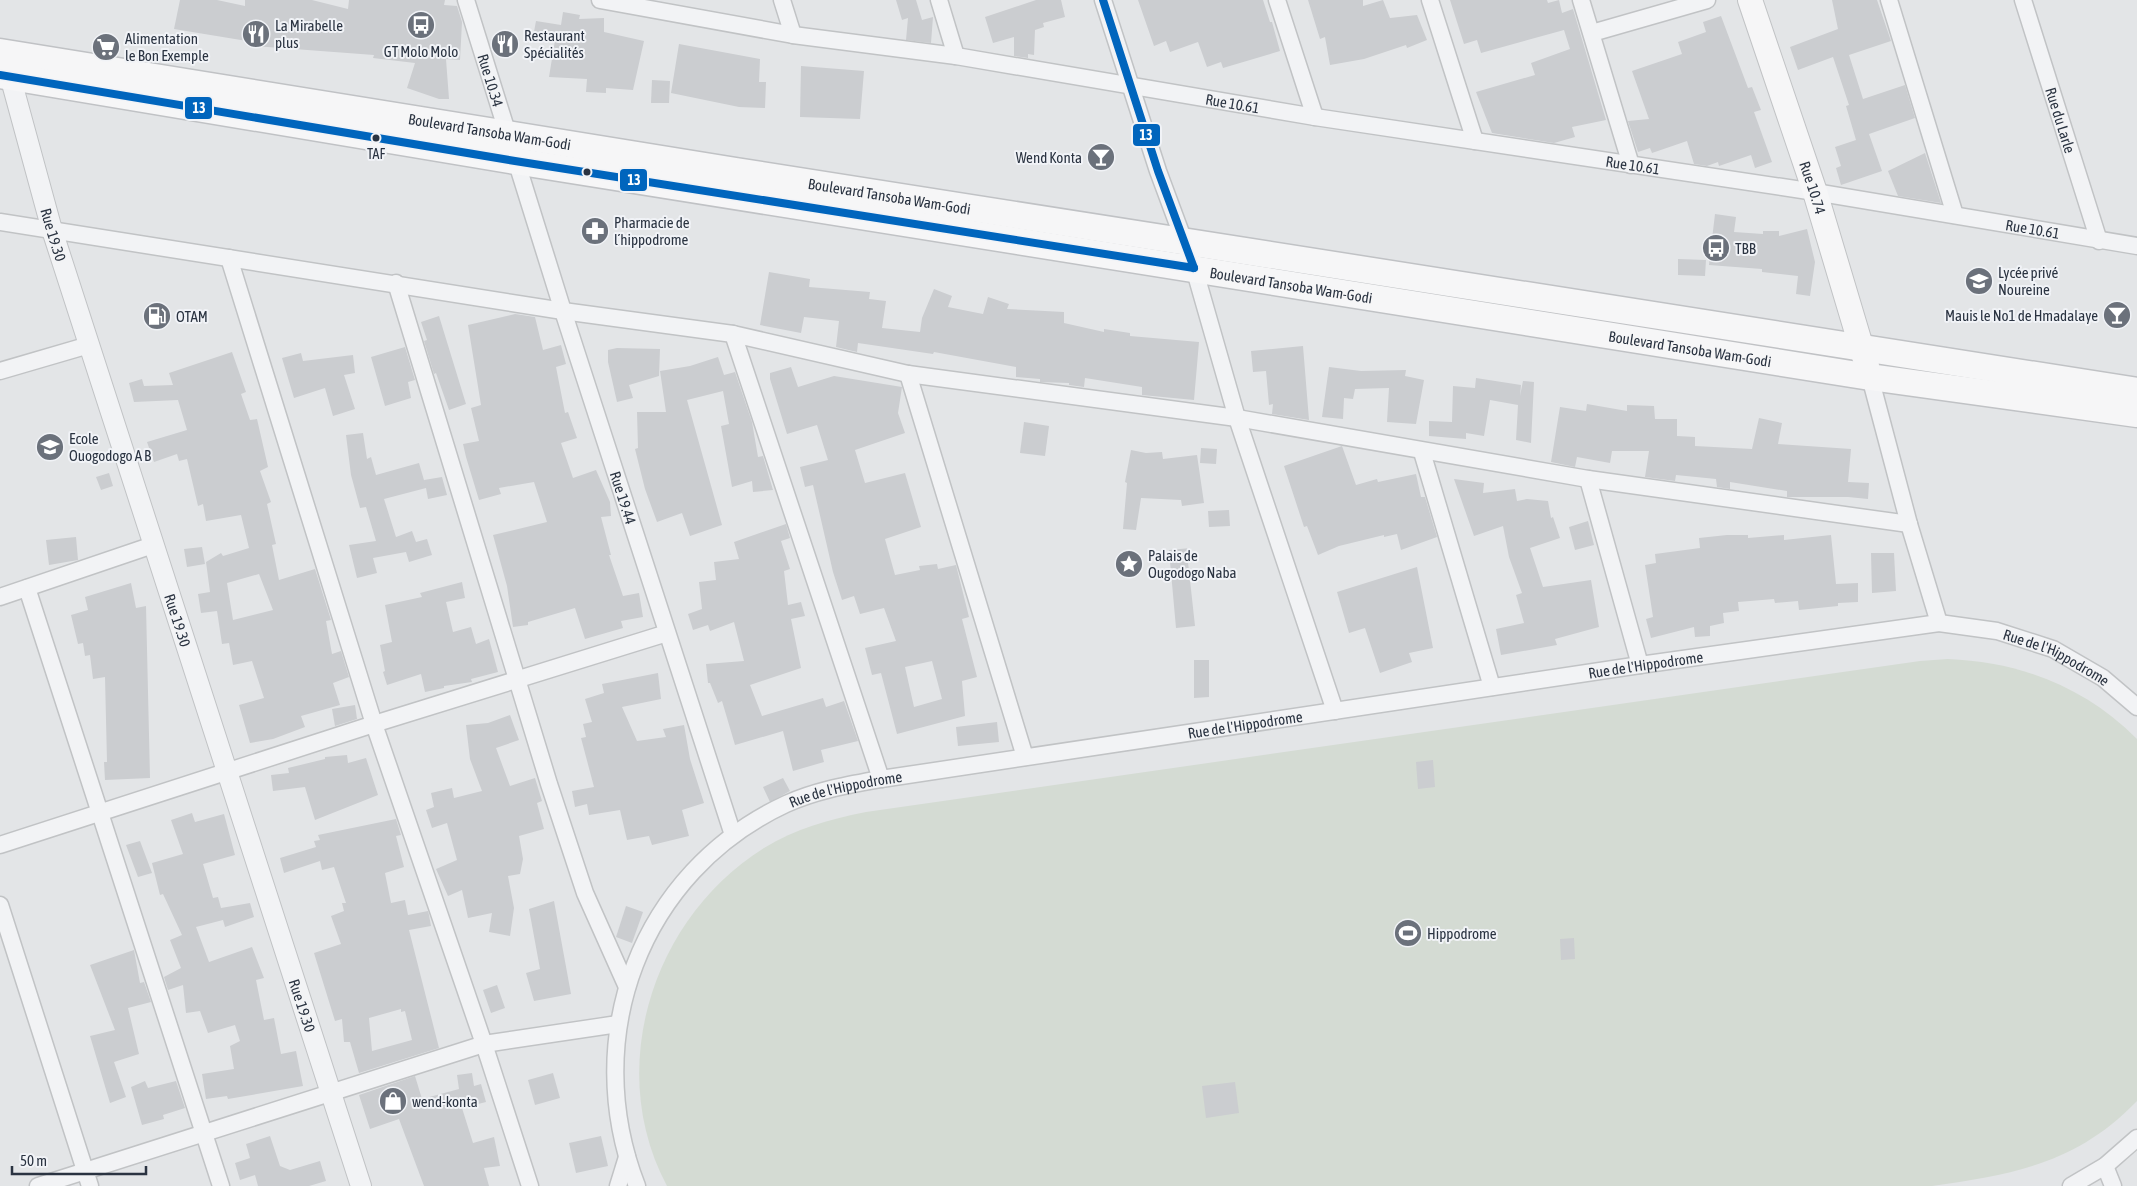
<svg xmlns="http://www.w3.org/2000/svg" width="2137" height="1186" font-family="'Asap Condensed',sans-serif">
<rect width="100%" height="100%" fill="#e3e5e7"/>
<path fill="#d4dbd3" d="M1948,659C2021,662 2085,687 2137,739V1101C2076,1164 2014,1174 1932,1186H667C604,1068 653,917 764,848C795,829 830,819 866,812L1920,661Z"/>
<g fill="#cbcdd0" fill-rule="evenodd">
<polygon points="180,0 217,0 245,6 245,0 312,0 348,9 349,0 445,0 444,5 457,6 462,22 460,60 446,59 449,99 439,99 407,88 415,63 373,58 374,55 253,46 253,42 174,29"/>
<polygon points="896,0 916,0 922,20 933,17 931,43 906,40 908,18 902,20"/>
<polygon points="1036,0 1061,0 1065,17 1043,23 1044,27 1035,30 1034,55 1028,54 1028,58 1014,56 1014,37 993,43 985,17"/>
<polygon points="1138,0 1263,0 1270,22 1272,22 1280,51 1223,68 1221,62 1207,67 1198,42 1170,52 1166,41 1154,46"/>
<polygon points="1308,0 1363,0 1363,6 1383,0 1390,18 1417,15 1427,40 1407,48 1406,45 1364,59 1330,65 1325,37 1320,39"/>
<polygon points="1450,0 1547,0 1548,3 1559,0 1562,13 1573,9 1606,120 1572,127 1575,137 1554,143 1492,133 1476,92 1535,75 1531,63 1570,49 1564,30 1481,53 1477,40 1464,44"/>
<polygon points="1832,0 1877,0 1891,41 1849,55 1863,99 1905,85 1915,118 1869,134 1882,171 1841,185 1836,168 1841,166 1835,147 1856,140 1846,106 1849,105 1833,57 1798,70 1790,47 1838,29"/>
<polygon points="563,12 580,15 579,19 604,18 604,32 644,41 633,90 606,88 606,93 586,92 587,79 549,77 555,40 533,37 536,21 561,25"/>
<polygon points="1721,16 1748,88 1752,87 1761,110 1754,112 1772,162 1755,168 1751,155 1719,166 1718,162 1707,166 1694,164 1687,141 1652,153 1650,148 1638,152 1628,121 1649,119 1632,71 1682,54 1678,42 1706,32 1703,22"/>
<polygon points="679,44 760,59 759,82 766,82 765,108 739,107 671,93"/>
<polygon points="801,66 864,71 860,119 800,117"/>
<polygon points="652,80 670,81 669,103 651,103"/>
<polygon points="1925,153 1941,203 1898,196 1888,171"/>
<polygon points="1715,214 1736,217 1734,232 1763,234 1763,231 1779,231 1779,236 1807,229 1815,262 1810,296 1796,294 1798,276 1762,272 1762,269 1709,265"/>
<polygon points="1678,259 1706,260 1705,276 1678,275"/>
<polygon points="769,272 810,279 809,287 870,292 869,299 886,301 882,328 920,332 922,318 934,289 952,296 948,307 983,314 988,297 1009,304 1007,309 1064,312 1064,323 1104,332 1104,329 1130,333 1130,336 1199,342 1194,400 1142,395 1142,387 1085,378 1084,387 1069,385 1069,383 1040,382 1040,379 1016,377 1016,367 934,352 933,354 858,343 857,352 836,347 839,321 804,317 801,333 760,325"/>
<polygon points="515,314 535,317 543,350 561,345 566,364 556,367 565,413 568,412 577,438 561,443 573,478 596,470 610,502 611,516 601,517 611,555 609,555 623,596 639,593 643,617 621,621 623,628 585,639 575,608 528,622 528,625 513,627 507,586 493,535 547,522 534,482 499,488 501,494 479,500 466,457 463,444 479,441 471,408 481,405 468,325"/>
<polygon points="439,316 466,404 449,410 436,373 434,374 424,341 427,340 421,322"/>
<polygon points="1303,346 1309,420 1272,414 1273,404 1269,405 1266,371 1253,372 1251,351"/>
<polygon points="405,347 415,380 408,382 411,398 385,406 371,357"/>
<polygon points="617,348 660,349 659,376 629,385 633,398 617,402 608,362 608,350"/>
<path d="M232,352L246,392L241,394L250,420L257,419L268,467L260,471L271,502L267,504L276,544L272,545L279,580L315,569L331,620L326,621L332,654L341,651L349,677L333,683L340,705L301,716L305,727L273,739L250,743L239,705L264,698L252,661L233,665L229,643L222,644L217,611L201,613L198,594L210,592L206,562L221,553L223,556L249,548L241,515L206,521L203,504L198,506L187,459L179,461L177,454L154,462L147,442L187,430L178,400L134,402L129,383L142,379L144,386L173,385L169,373ZM259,574L273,610L233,620L227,583Z"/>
<polygon points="301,353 303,361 353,355 355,373 344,375 355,409 333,416 325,388 294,398 282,358"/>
<polygon points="718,357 724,375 735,372 752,422 758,457 763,456 773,490 753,492 752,481 732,487 721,426 729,424 723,391 687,400 722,525 690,536 682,513 657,522 645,489 635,449 638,448 637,412 666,412 660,371 690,366"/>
<path d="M791,367L798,387L834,376L902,387L898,413L905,433L855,450L865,483L905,473L921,527L885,539L895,575L920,570L919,566L937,564L938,569L956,565L969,617L962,619L977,677L962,681L965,716L897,734L881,673L872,675L865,648L896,641L884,608L860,614L854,596L842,600L833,572L813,485L805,487L800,467L828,460L817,425L787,434L770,379V373ZM932,661L942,699L914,707L905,667Z"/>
<polygon points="1329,367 1361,371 1406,370 1405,376 1424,380 1416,424 1387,422 1389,388 1355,389 1353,399 1344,398 1343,419 1322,417"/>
<polygon points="1476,378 1521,385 1520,396 1523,381 1534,382 1531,443 1516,440 1518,405 1490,400 1484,436 1466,433 1466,439 1429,436 1429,421 1452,422 1453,386 1475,388"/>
<polygon points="1587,404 1627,411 1627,405 1654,406 1655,419 1677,419 1677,436 1695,437 1695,446 1752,449 1759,418 1782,423 1778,444 1851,449 1848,482 1869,483 1868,499 1848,497 1787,497 1787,491 1730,482 1730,489 1717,487 1716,479 1676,475 1675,481 1645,477 1649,451 1612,451 1610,463 1577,457 1575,467 1551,462 1560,407 1586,411"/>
<polygon points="1024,422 1049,426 1045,456 1020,453"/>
<polygon points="363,433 367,459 371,457 376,475 419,463 426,487 424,480 442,477 447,495 428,499 426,488 384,499 396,537 412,531 416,542 427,539 432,555 409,562 406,552 373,558 377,573 357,578 349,545 376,541 366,507 360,508 351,475 346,435"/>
<polygon points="1342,446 1356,485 1377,479 1378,482 1416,474 1421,497 1425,497 1437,537 1401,550 1397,534 1384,537 1384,535 1339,546 1318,555 1307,526 1304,527 1284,466"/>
<polygon points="1201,448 1217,449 1216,464 1200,463"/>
<polygon points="1131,450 1146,453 1162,452 1163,459 1197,455 1204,503 1182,506 1181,500 1141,498 1136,530 1123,529 1127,483 1125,482"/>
<polygon points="109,473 113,486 101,490 96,477"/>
<polygon points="1454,479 1484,483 1483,493 1515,489 1517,501 1527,499 1548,501 1551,518 1553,517 1560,538 1530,548 1543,587 1591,580 1599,627 1555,639 1557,645 1501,655 1496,629 1524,623 1516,595 1522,593 1509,557 1503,526 1474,536"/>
<polygon points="1229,510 1230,526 1209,527 1208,511"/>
<polygon points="1588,521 1594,545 1575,550 1569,527"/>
<polygon points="786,524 790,538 781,541 790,569 784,571 788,605 801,602 805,616 791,619 801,668 750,685 762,716 823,698 826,707 844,701 858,741 821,750 824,762 793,771 783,731 735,745 722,701 718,703 710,683 708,683 706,664 744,661 734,622 710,631 708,625 693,630 688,614 702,609 699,582 716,580 714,562 739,559 734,542"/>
<polygon points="1727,535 1748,535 1748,538 1784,535 1784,540 1831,535 1836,584 1858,583 1858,602 1838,603 1838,606 1799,610 1798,601 1775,603 1774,599 1738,602 1739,611 1723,613 1724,623 1710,626 1710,636 1695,637 1694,627 1651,638 1646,619 1653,617 1645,565 1656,563 1655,554 1700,548 1699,538"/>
<polygon points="76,537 78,560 49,565 46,540"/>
<polygon points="202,547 205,564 187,567 184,549"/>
<polygon points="1191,548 1192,561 1188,562 1195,626 1176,628 1169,550"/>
<polygon points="1871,553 1894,553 1896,591 1872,593"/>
<polygon points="1417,567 1433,648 1409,653 1412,662 1380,673 1365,628 1349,633 1337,592"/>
<polygon points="462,582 465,598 446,602 453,632 471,627 476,644 489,639 498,672 471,679 472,682 444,686 444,688 425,692 421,674 387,685 383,672 385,671 380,645 392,642 385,605 422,597 420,593"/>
<polygon points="131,583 136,608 146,606 150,778 105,780 104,762 107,762 105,677 93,679 90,655 85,656 83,643 78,644 71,615 88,610 85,597"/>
<polygon points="1194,660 1209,660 1209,697 1194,698"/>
<polygon points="658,673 661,699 622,707 637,741 666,737 663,729 684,725 690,759 704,803 682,810 689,836 652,845 649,836 627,840 620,810 589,815 587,804 575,807 572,791 594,787 581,738 586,737 583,724 592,722 585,699 604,693 602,684"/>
<polygon points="355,705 357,719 335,726 332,709"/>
<polygon points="510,715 519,740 496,748 510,786 535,778 542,801 537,803 544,829 519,836 523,859 520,874 508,876 514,908 510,936 489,932 492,913 468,918 462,890 448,896 436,869 457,860 447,823 432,828 426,810 434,807 431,793 452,788 454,798 482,791 470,759 466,725 488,723"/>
<polygon points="997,722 999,742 958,746 956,727"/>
<polygon points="347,755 348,763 366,758 378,795 315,820 305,787 273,791 271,775 289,773 288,768 325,759 325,757"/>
<polygon points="1433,760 1435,787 1418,789 1416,762"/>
<polygon points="783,778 790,791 770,802 763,787"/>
<polygon points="192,813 195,822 224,814 235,855 203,864 213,898 218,897 221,908 250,903 254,917 225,927 223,920 196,927 209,962 252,947 264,978 256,980 264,1020 274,1018 281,1054 296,1051 303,1086 228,1099 227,1096 206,1099 202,1074 234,1069 230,1046 240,1041 235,1025 208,1033 200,1011 186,1013 183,985 168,990 164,977 181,968 170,940 182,935 163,894 160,895 152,863 183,854 171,820"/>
<path d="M396,819L401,835L396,836L404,867L385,873L391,903L405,900L408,915L428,911L429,915L431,926L409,930L439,1048L359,1073L350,1042H344L342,1019L335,1021L314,953L341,944L331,916L344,911L342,903H346L334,867L322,870L320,861L284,873L280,858L316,847L314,841L320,840L318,835ZM401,1009V1012L405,1011L412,1040L372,1051L369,1018Z"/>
<polygon points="140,841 152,873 138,877 126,845"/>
<polygon points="554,901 571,994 534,1001 526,973 540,969 529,909"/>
<polygon points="626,906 643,912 632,943 616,937"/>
<polygon points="1574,938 1575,959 1561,960 1560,939"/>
<polygon points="134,950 140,983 144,982 151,1002 128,1008 139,1054 114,1062 126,1097 110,1103 90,1036 115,1030 90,965"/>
<polygon points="497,985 505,1008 491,1013 483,990"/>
<polygon points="472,1073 474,1086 481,1084 486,1102 462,1108 473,1143 494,1137 500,1166 484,1168 489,1186 424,1186 399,1119 370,1129 359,1095 415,1076 422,1099 459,1089 457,1075"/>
<polygon points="553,1073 560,1098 535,1105 528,1080"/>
<polygon points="145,1081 148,1088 176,1081 185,1108 163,1115 164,1119 142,1125 131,1087"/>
<polygon points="1235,1082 1239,1113 1206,1118 1202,1086"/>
<polygon points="270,1136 280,1166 290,1170 320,1161 326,1181 309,1186 258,1186 255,1175 240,1180 235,1163 250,1158 246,1144"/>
<polygon points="601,1136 608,1166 576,1173 569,1143"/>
</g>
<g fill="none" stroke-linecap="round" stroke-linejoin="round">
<defs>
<g id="minor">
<path id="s1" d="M466,0L563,311L733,835"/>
<path id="s2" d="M600,0L793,35L956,56L1315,117L1815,192L2137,246"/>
<polyline points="782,0 793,35"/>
<polyline points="939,0 956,56"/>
<polyline points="1103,0 1158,171 1194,268 1237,418 1335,711"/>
<polyline points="1277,0 1315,117"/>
<polyline points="1430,0 1475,141"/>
<polyline points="1581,0 1631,165"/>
<polyline points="1889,0 1955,215"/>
<path id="s3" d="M2023,0L2099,241"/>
<polyline points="1592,33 1707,0"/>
<polyline points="0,222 563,311 733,334 908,374 1237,418 1588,479 1909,524"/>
<polyline points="229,258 374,724 484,1044 530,1186"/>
<polyline points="396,283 549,784 585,893 627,987"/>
<polyline points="733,334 881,779"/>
<polyline points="0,371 89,345"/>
<polyline points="908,374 1025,757"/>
<polyline points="1870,377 1909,524 1939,623"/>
<polyline points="1422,452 1492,687"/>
<polyline points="1588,479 1640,665"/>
<polyline points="27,588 221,1186"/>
<polyline points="0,597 153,545"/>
<polyline points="0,845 374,724 667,633"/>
<polyline points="0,905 90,1186"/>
<polyline points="2105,1166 2113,1186"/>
<polyline points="38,1186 484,1044 618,1024"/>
<polyline points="618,1186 627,1157"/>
<path id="s4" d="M637,1186C579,1037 640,872 786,804C817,790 848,785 881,779L1640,665L1939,623L1997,631L2053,649L2103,678L2137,707"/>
<polyline points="2071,1186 2105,1166 2137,1138"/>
</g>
<g id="tertiary">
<path id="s5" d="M7,65L52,230L361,1186"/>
</g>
<g id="secondary">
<path id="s6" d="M1750,0L1815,192L1867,366"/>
</g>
<g id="primary">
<path id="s7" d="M0,52C712,167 1424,284 2137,391"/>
<path id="s8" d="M0,75L515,161L1870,377L2137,414"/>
</g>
</defs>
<use href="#minor" stroke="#c1c3c5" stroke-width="19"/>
<use href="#tertiary" stroke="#c1c3c5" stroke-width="22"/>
<use href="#secondary" stroke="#c1c3c5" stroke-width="26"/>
<use href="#primary" stroke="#c0c2c5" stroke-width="29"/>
<use href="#minor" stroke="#f2f3f5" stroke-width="16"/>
<use href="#tertiary" stroke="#f2f3f5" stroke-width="20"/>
<use href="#secondary" stroke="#f6f6f7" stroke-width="24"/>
<use href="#primary" stroke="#f6f6f7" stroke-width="26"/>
<defs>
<g id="bus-1">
<polyline points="1103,0 1158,171 1194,268"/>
<polyline points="0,75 515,161 1194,268"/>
</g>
</defs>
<use href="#bus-1" stroke="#f1f3f7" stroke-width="11"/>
<use href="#bus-1" stroke="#0065bd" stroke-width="8"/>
</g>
<defs>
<symbol id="bus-disc" viewBox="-11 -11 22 22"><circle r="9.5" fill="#6b717b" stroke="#f1f3f7"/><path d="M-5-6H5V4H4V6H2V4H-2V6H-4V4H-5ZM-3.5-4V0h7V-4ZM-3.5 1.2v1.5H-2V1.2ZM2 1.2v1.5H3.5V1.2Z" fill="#fff"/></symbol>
<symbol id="restaurant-disc" viewBox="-11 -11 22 22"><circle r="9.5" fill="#6b717b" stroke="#f1f3f7"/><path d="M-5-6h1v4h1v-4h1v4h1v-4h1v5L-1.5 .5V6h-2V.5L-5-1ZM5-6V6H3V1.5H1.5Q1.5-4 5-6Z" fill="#fff"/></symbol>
<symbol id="supermarket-disc" viewBox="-11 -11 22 22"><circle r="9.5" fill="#6b717b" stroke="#f1f3f7"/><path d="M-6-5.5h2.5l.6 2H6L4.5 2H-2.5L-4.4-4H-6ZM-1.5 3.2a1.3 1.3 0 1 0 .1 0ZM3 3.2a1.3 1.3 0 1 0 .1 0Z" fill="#fff"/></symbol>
<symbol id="bar-disc" viewBox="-11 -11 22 22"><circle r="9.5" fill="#6b717b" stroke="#f1f3f7"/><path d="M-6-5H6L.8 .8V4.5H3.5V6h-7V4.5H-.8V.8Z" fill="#fff"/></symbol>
<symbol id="pharmacy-disc" viewBox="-11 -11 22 22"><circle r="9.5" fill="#6b717b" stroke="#f1f3f7"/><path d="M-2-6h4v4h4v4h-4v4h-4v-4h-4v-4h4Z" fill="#fff"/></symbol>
<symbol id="school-disc" viewBox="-11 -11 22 22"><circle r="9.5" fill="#6b717b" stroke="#f1f3f7"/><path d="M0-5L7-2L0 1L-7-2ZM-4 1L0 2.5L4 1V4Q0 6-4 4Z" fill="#fff"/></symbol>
<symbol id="fuel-disc" viewBox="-11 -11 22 22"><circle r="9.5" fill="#6b717b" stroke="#f1f3f7"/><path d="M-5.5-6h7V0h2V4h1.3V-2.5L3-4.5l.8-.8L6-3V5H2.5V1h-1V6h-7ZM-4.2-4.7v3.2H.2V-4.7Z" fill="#fff"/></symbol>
<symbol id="sight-disc" viewBox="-11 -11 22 22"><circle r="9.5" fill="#6b717b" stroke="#f1f3f7"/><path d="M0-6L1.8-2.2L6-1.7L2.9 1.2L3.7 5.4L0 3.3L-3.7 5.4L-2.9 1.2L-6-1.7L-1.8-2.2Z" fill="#fff"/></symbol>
<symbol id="stadium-disc" viewBox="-11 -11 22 22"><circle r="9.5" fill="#6b717b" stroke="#f1f3f7"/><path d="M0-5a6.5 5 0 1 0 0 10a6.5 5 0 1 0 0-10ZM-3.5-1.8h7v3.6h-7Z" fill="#fff"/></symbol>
<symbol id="shop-disc" viewBox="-11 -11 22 22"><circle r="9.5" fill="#6b717b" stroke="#f1f3f7"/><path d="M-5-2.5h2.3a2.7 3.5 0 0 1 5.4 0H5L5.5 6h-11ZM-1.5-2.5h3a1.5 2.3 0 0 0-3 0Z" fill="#fff"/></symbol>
</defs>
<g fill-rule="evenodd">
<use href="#bus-disc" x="405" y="9" width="32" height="32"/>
<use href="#restaurant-disc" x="240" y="18" width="32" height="32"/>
<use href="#restaurant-disc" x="489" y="28" width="32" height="32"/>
<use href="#supermarket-disc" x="90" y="31" width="32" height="32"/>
<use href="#bar-disc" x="1085" y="141" width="32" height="32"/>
<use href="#pharmacy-disc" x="579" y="215" width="32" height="32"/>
<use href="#bus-disc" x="1700" y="232" width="32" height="32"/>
<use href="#school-disc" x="1963" y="265" width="32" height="32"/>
<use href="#bar-disc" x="2101" y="299" width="32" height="32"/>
<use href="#fuel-disc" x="141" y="300" width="32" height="32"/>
<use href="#school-disc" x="34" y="431" width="32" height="32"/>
<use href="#sight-disc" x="1113" y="548" width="32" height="32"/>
<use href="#stadium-disc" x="1392" y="917" width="32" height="32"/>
<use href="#shop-disc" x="377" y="1085" width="32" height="32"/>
</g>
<g fill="#2a3341" stroke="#f1f3f7" stroke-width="2">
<circle cx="376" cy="138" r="4.5"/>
<circle cx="587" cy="172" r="4.5"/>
</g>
<g text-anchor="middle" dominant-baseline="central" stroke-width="4" stroke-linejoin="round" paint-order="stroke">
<g font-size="14" fill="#2a3341" stroke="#f1f3f7">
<text x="376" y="154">TAF</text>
</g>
<g font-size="15" fill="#2a3341" stroke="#f1f3f7" text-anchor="start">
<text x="275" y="25">La Mirabelle<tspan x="275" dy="17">plus</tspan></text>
<text x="524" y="35">Restaurant<tspan x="524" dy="17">Spécialités</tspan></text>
<text x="125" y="38">Alimentation<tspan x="125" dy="17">le Bon Exemple</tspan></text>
<text x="421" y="51" text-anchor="middle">GT Molo Molo</text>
<text x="1082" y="157" text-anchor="end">Wend Konta</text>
<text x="614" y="222">Pharmacie de<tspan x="614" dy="17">l´hippodrome</tspan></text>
<text x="1735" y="248">TBB</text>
<text x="1998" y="272">Lycée privé<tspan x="1998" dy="17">Noureine</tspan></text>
<text x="2098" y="315" text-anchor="end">Mauis le No1 de Hmadalaye</text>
<text x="176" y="316">OTAM</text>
<text x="69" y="438">Ecole<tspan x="69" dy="17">Ouogodogo A B</tspan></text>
<text x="1148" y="555">Palais de<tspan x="1148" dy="17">Ougodogo Naba</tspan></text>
<text x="1427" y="933">Hippodrome</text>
<text x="412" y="1101">wend-konta</text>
</g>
<g font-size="15" fill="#2a3341" stroke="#f1f3f7">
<text stroke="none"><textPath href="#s1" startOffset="84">Rue 10.34</textPath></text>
<text stroke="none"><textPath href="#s2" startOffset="641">Rue 10.61</textPath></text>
<text stroke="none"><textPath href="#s3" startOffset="126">Rue du Larle</textPath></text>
<text stroke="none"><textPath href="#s7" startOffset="496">Boulevard Tansoba Wam-Godi</textPath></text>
<text stroke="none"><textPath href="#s2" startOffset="1046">Rue 10.61</textPath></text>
<text stroke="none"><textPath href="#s6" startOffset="198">Rue 10.74</textPath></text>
<text stroke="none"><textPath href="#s7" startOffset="901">Boulevard Tansoba Wam-Godi</textPath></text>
<text stroke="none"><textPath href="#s2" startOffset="1451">Rue 10.61</textPath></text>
<text stroke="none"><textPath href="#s5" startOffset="176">Rue 19.30</textPath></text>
<text stroke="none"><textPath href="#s8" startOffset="1308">Boulevard Tansoba Wam-Godi</textPath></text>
<text stroke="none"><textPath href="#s8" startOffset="1712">Boulevard Tansoba Wam-Godi</textPath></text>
<text stroke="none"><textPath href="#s1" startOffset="522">Rue 19.44</textPath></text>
<text stroke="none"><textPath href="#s5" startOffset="581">Rue 19.30</textPath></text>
<text stroke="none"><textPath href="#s4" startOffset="1744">Rue de l'Hippodrome</textPath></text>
<text stroke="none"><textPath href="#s4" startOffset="1324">Rue de l'Hippodrome</textPath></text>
<text stroke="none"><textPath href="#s4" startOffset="919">Rue de l'Hippodrome</textPath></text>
<text stroke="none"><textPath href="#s4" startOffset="514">Rue de l'Hippodrome</textPath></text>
<text stroke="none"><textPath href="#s5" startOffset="986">Rue 19.30</textPath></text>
</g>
</g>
<g stroke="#f1f3f7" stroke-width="2">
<rect x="184" y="96" width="29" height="24" rx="5" fill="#0065bd"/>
<rect x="1132" y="123" width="29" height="24" rx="5" fill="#0065bd"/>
<rect x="619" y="168" width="29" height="24" rx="5" fill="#0065bd"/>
</g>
<g font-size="14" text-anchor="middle" font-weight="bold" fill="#fff">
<text x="199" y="113">13</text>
<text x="1146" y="140">13</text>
<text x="634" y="185">13</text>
</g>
<path d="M12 1166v8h134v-8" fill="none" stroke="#2a3341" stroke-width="2.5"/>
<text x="20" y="1166" font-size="15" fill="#2a3341" stroke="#f1f3f7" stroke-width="4" paint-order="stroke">50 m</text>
</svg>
